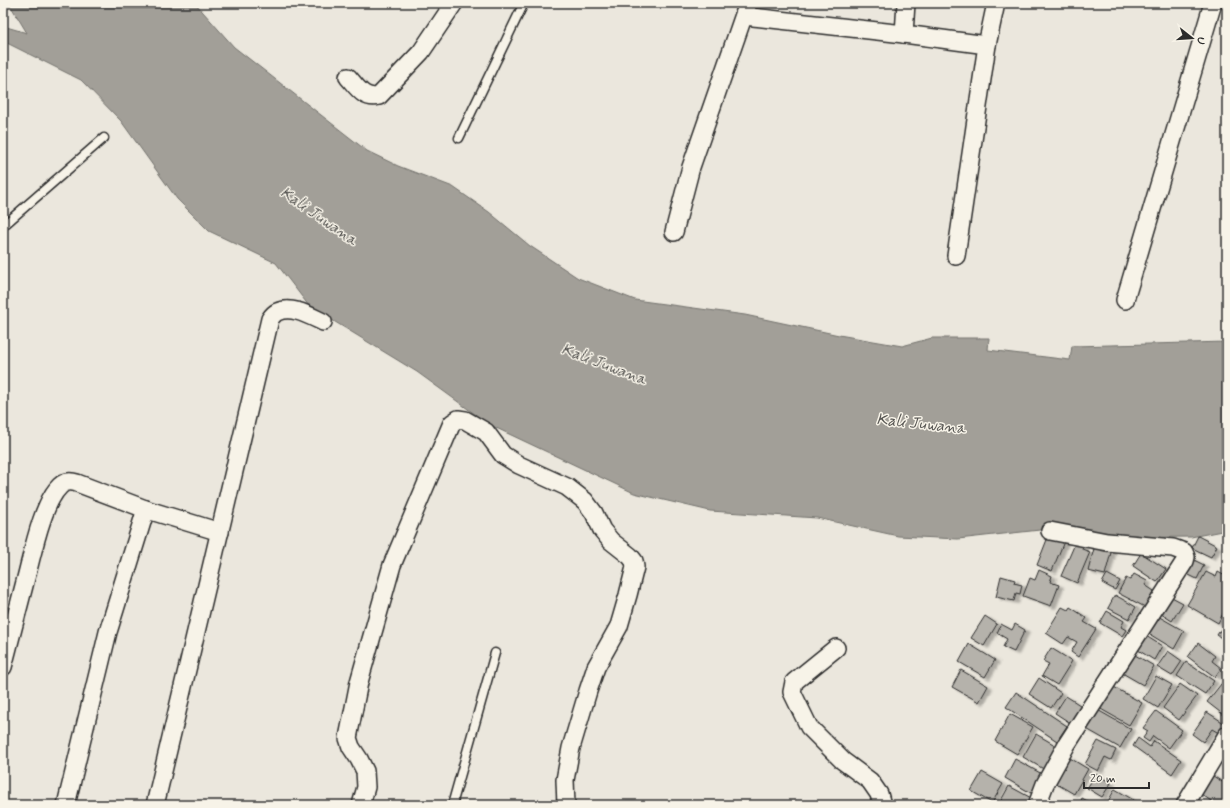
<svg xmlns="http://www.w3.org/2000/svg" width="1230" height="808" font-family="Mynerve,sans-serif">
<defs>
<filter id="shadow"><feDropShadow dx="4.5" dy="2.5" stdDeviation="1" flood-color="#0004"/></filter>
</defs>
<rect width="100%" height="100%" fill="#ebe7dd"/>
<filter id="ink" filterUnits="userSpaceOnUse"><feTurbulence type="fractalNoise" baseFrequency=".025" numOctaves="2"/><feDisplacementMap in="SourceGraphic" scale="8" xChannelSelector="R" yChannelSelector="G"/><feConvolveMatrix kernelMatrix="1 2 1 2 8 2 1 2 1" color-interpolation-filters="sRGB"/></filter>
<g filter="url(#ink)">
<polygon fill="#a29f98" stroke="#72716c" points="9,3 195,3 234,47 367,151 398,166 453,187 489,212 530,246 578,278 635,300 745,315 839,335 902,346 932,338 989,338 988,350 1070,360 1072,346 1227,342 1227,530 1191,537 1098,538 1049,529 958,539 898,536 817,518 710,511 634,493 490,425 417,372 309,306 276,263 209,231 177,199 121,121 81,80 3,41 3,26 27,33"/>
<g fill="#b5b2ab" stroke="#2b2b2b" filter="url(#shadow)">
<polygon points="1198,536 1217,546 1211,557 1192,548"/>
<polygon points="1048,537 1065,539 1052,571 1037,565"/>
<polygon points="1077,539 1085,543 1082,549 1090,552 1077,583 1061,576"/>
<polygon points="1096,541 1113,545 1105,575 1088,571"/>
<polygon points="1141,553 1166,569 1157,582 1133,566"/>
<polygon points="1188,557 1204,565 1197,579 1185,573"/>
<polygon points="1039,570 1052,576 1050,582 1059,585 1051,606 1023,596 1030,578 1035,580"/>
<polygon points="1206,572 1216,577 1218,572 1227,577 1227,606 1218,623 1187,605"/>
<polygon points="1107,574 1120,581 1115,590 1102,583"/>
<polygon points="1134,574 1147,581 1145,585 1154,591 1145,607 1118,593 1126,578 1130,580"/>
<polygon points="1001,576 1015,580 1014,583 1022,585 1020,594 1016,593 1014,601 996,597"/>
<polygon points="1115,595 1136,607 1129,619 1108,608"/>
<polygon points="1168,595 1183,603 1172,621 1158,612"/>
<polygon points="1062,607 1068,610 1070,607 1087,618 1084,622 1096,629 1078,657 1071,652 1077,642 1068,637 1063,644 1046,633"/>
<polygon points="1107,611 1124,621 1121,627 1126,630 1122,636 1100,623"/>
<polygon points="1156,615 1184,631 1174,649 1146,632"/>
<polygon points="985,616 997,624 984,646 971,638"/>
<polygon points="1227,620 1227,642 1217,635"/>
<polygon points="1001,624 1012,630 1015,624 1025,630 1014,652 1003,647 1007,639 997,633"/>
<polygon points="1146,636 1162,646 1154,660 1138,650"/>
<polygon points="1198,643 1215,656 1212,661 1221,668 1215,677 1188,657"/>
<polygon points="969,644 995,660 985,677 959,662"/>
<polygon points="1051,648 1072,661 1057,685 1042,676 1049,664 1043,661"/>
<polygon points="1128,651 1154,666 1143,685 1117,670"/>
<polygon points="1168,651 1182,661 1172,676 1157,667"/>
<polygon points="1186,662 1214,681 1205,694 1177,676"/>
<polygon points="961,670 988,686 979,702 952,687"/>
<polygon points="1156,676 1172,685 1158,708 1143,699"/>
<polygon points="1039,678 1061,693 1051,708 1029,694"/>
<polygon points="1225,679 1227,681 1227,713 1225,716 1207,702"/>
<polygon points="1180,684 1197,696 1179,720 1163,708"/>
<polygon points="1112,686 1142,703 1129,725 1099,708"/>
<polygon points="1016,692 1067,726 1057,741 1006,707"/>
<polygon points="1066,696 1083,707 1072,724 1055,713"/>
<polygon points="1094,708 1131,729 1120,748 1083,727"/>
<polygon points="1156,711 1182,730 1169,748 1153,736 1149,742 1143,738 1148,731 1143,728"/>
<polygon points="1207,712 1227,725 1227,727 1222,735 1212,729 1203,742 1192,734"/>
<polygon points="1010,714 1033,727 1017,754 995,741"/>
<polygon points="1036,734 1060,748 1047,771 1023,757"/>
<polygon points="1138,738 1150,747 1154,741 1181,760 1172,774 1133,746"/>
<polygon points="1098,741 1116,750 1111,760 1105,757 1098,771 1085,764"/>
<polygon points="1065,755 1088,769 1074,794 1050,780"/>
<polygon points="1015,759 1042,774 1031,793 1005,778"/>
<polygon points="982,772 1003,784 992,803 971,791"/>
<polygon points="1096,774 1111,783 1102,797 1087,788"/>
<polygon points="1210,774 1227,785 1227,805 1217,805 1198,792"/>
<polygon points="1009,786 1033,799 1030,805 1001,805 999,804"/>
<polygon points="1115,789 1142,805 1110,805 1107,803"/>
<polygon points="1082,798 1095,805 1079,805"/>
</g>
<g fill="none" stroke-linecap="round" stroke-linejoin="round">
<defs>
<g id="service">
<polyline points="459,138 524,3"/>
<polyline points="3,226 104,138"/>
<polyline points="452,805 495,653"/>
</g>
<g id="minor">
<polyline points="906,3 904,34 987,45 956,256"/>
<polyline points="744,16 904,34"/>
<polyline points="987,45 996,3"/>
<path d="M348,77C357,87 364,100 379,96L421,52L454,3"/>
<polyline points="674,232 691,167 748,3"/>
<polyline points="1125,300 1213,3"/>
<polyline points="836,648 794,682 792,692 809,727 843,761 870,781 879,794 882,805"/>
<path d="M3,667C11,636 19,605 27,574C33,551 43,502 60,486C65,481 71,481 77,483L148,510L220,532"/>
<polyline points="66,805 108,632 146,509"/>
<path d="M155,805L270,319C272,316 275,313 277,312C292,305 310,316 323,322"/>
<polyline points="361,805 366,787 365,771 359,759 351,747 348,738 359,682 392,565 452,423 458,419 465,420 486,432 503,455 519,465 567,487 585,501 594,513 602,530 611,541 630,556 634,561 635,567 628,595 619,626 596,667 588,691 571,748 565,780 566,805"/>
<polyline points="1037,805 1045,784 1067,744 1185,561 1186,557 1184,552 1173,548 1107,542 1050,531"/>
<polyline points="1185,805 1227,735"/>
</g>
</defs>
<use href="#service" stroke="#2b2b2b" stroke-width="11"/>
<use href="#minor" stroke="#2b2b2b" stroke-width="20"/>
<use href="#service" stroke="#f7f3e8" stroke-width="8"/>
<use href="#minor" stroke="#f7f3e8" stroke-width="17"/>
</g>
</g>
<g text-anchor="middle" dominant-baseline="central" stroke-width="3" stroke-linejoin="round" paint-order="stroke">
<g font-size="16" font-style="italic" fill="#555451" stroke="#f7f3e8">
<text transform="translate(319 216) rotate(35)">Kali Juwana</text>
<text transform="translate(604 364) rotate(21)">Kali Juwana</text>
<text transform="translate(921 424) rotate(6)">Kali Juwana</text>
</g>
</g>
<rect width="1230" height="808" fill="none" stroke="#f7f3e8" stroke-width="16"/>
<rect x="8" y="8" width="1214" height="792" fill="none" stroke="#2b2b2b" stroke-width="1.5" filter="url(#ink)"/>
<g transform="translate(1192 38) rotate(107)" stroke="#f7f3e8" stroke-width="3" paint-order="stroke">
<path d="M0-3L7 15L0 10L-7 15Z" fill="#2b2b2b"/>
<text y="-6" font-size="11" font-weight="bold" text-anchor="middle" fill="#2b2b2b">U</text>
</g>
<path d="M1084 782v6h65v-6" fill="none" stroke="#2b2b2b" stroke-width="2"/>
<text x="1090" y="782" font-size="12" fill="#2b2b2b" stroke="#f7f3e8" stroke-width="3" paint-order="stroke">20 m</text>
</svg>
